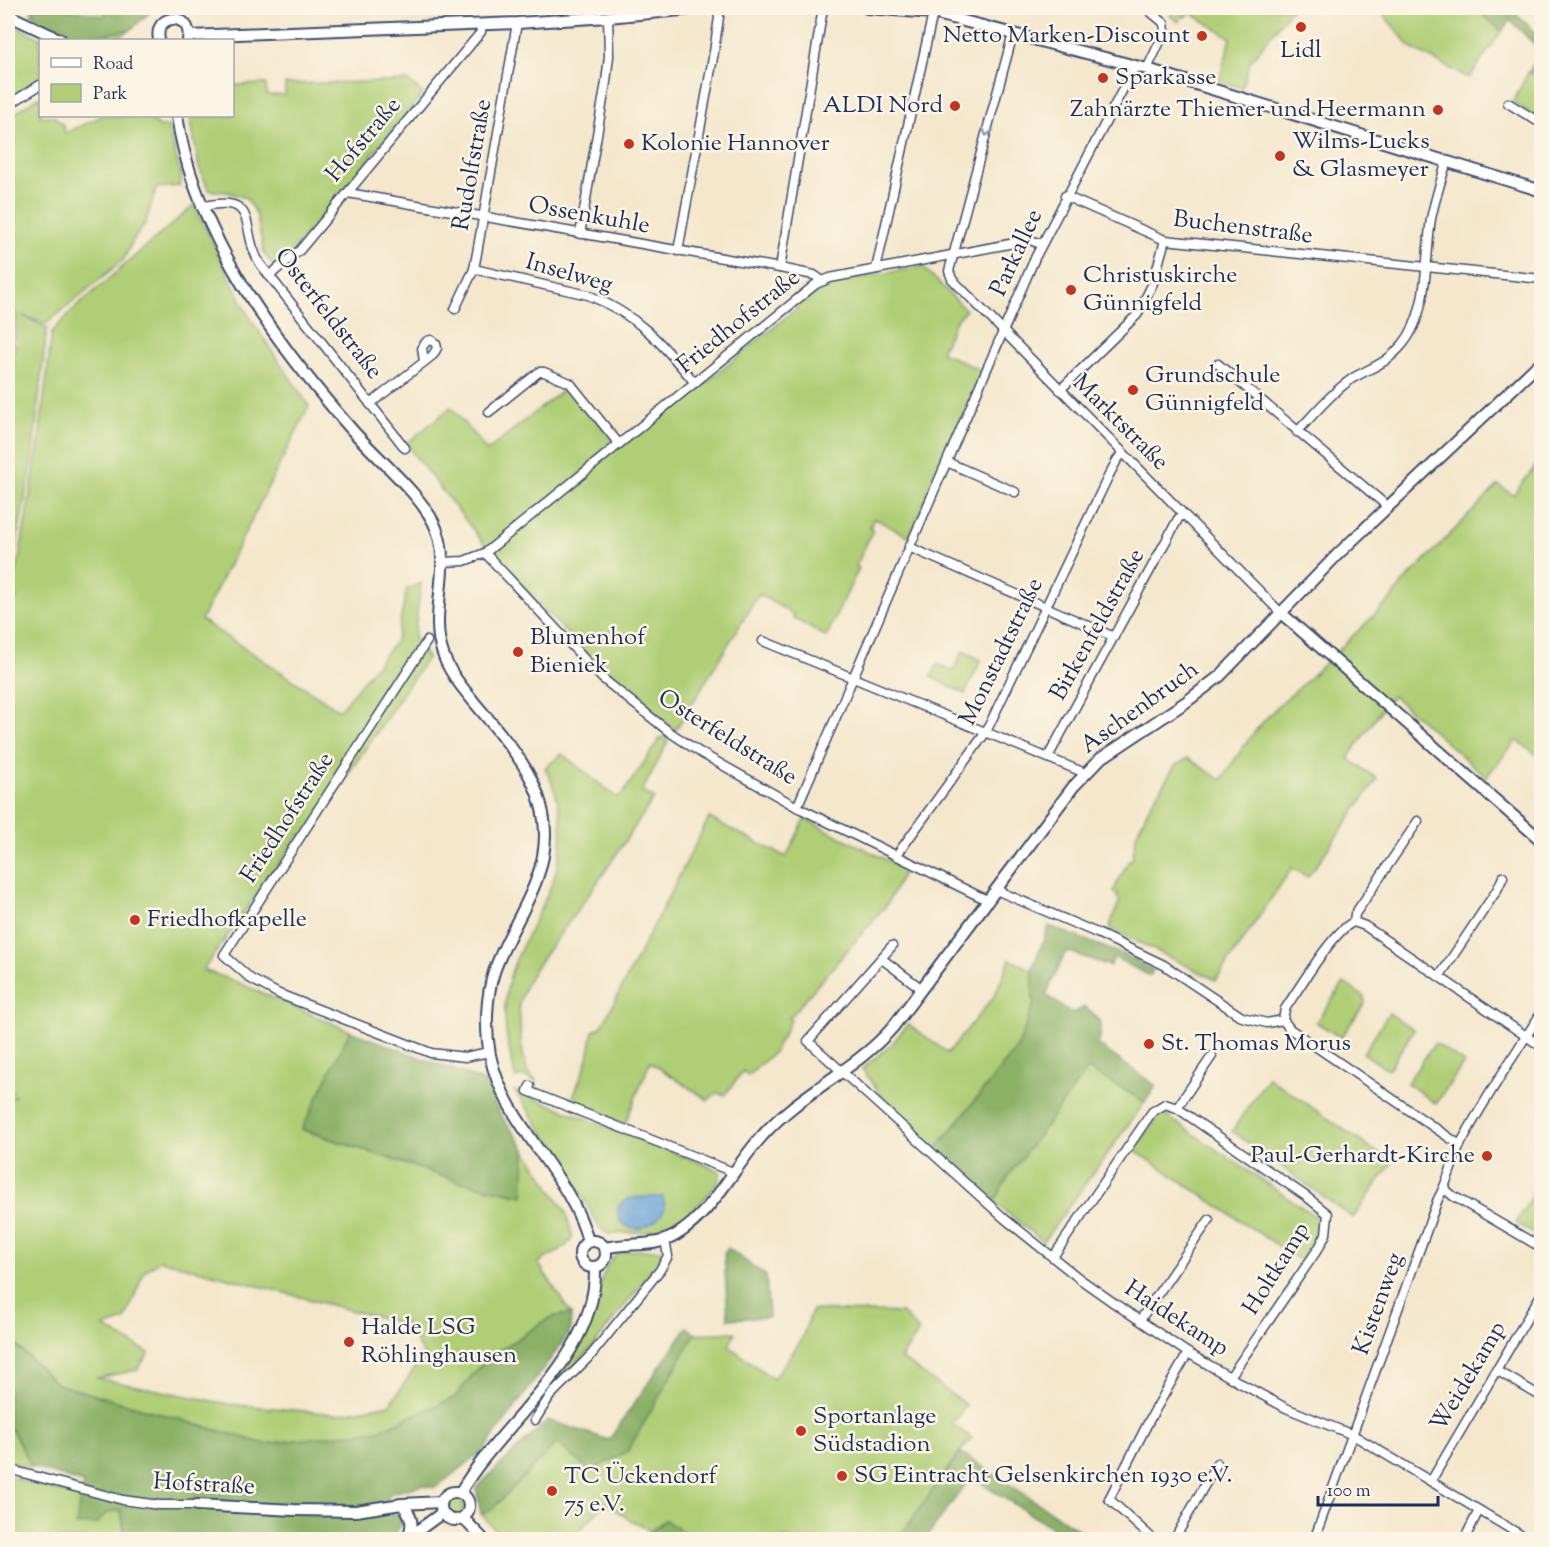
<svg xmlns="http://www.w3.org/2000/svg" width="1549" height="1547" font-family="'Sorts Mill Goudy',serif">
<rect width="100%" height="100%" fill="#fcf5e5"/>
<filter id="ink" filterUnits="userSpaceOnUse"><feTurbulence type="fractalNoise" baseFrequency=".0167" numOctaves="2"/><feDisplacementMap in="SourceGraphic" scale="12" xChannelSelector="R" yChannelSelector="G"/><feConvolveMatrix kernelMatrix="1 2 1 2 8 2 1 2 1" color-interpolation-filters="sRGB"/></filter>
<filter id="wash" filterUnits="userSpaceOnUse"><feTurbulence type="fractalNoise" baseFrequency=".008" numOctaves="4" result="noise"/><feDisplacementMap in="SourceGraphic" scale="24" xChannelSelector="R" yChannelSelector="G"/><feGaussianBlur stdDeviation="1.35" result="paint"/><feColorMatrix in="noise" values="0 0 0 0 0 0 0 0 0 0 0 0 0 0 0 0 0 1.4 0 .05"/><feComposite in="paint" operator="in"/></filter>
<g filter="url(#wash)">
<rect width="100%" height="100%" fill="#f4e7cc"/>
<g fill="#afce75" stroke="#657e6a" stroke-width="1.5" fill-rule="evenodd">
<path d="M32,8H145C141,16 137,26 129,31C98,54 61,28 31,15Z"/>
<polygon points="1174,8 1292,8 1250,62 1242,88 1219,81 1231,38 1189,12 1185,17 1182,16 1179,22 1170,16"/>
<polygon points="1378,8 1474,8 1502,31 1469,78 1412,49"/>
<polygon points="8,22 44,40 40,40 40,78 8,99"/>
<polygon points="1528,73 1541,75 1541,122 1513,102"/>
<polygon points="408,81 423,93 297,246 274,267 264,253 256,213 246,198 227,192 209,190 199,168 190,116 232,116 233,85 266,84 267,95 285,95 285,84"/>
<polygon points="40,96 40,116 53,116 63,125 65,133 102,116 148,116 159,127 168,126 182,178 179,186 156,188 146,222 132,242 124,259 46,324 23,316 47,328 31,467 8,587 8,454 17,314 14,313 8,405 8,118"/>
<path d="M194,205L250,318L309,406L201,620L339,710L396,641L407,589L421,583L414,638L427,658L306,836L300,834L203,970L232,980L350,1031L303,1130L457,1181L522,1196L525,1149L566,1212L573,1238L564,1248L538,1263L571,1314L551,1317L485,1360L454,1398L379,1430L265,1444L57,1384L8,1337V1098L15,1097L8,1088V604L16,599L14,588L38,448L52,332L75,308ZM160,1260L406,1325L424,1355L390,1404L337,1414L228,1404L96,1378L137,1370L149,1353L104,1327L125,1320L144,1272Z"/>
<polygon points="919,267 924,268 966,310 956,320 941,352 982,371 909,537 874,518 870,527 873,530 856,566 859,568 826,637 793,618 794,615 759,594 676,730 626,691 592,660 541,606 492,554 406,444 451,407 487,451 568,386 619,448 674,404 678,406 826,284"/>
<path d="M1541,459V758L1517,740L1486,777L1393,696L1379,713L1348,758L1377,779L1308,877L1292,868L1216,980L1109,928L1120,900L1117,898L1118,894L1113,892L1129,860H1132L1137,833L1150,805L1175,766L1188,758L1221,780C1242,748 1265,713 1297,690L1393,597L1402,584L1498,485L1513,495Z"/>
<polygon points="963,651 981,660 965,694 931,677 938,664 953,671"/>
<path d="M661,737L668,741L642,792L654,798L597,883L536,967L526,984L519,1004L521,1044L527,1071L537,1082L522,1076L516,1078C506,1041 499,1008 512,970C523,940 541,913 552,883C567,845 564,803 545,768L562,754L616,797L622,795Z"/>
<polygon points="709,818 786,857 805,819 905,869 887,904 789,1018 791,1020 774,1052 748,1076 743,1071 725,1095 717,1093 708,1100 650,1062 625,1124 571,1102 588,1059 593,1031 601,1027 605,1020"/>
<polygon points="1010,959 1033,971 1033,999 1035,1001 1018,1047 936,1149 890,1107 862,1069 891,1045 908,1024 948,1053 995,995"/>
<polygon points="1344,983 1364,997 1365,1003 1341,1038 1316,1022"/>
<polygon points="1389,1013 1414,1030 1388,1070 1363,1053"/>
<polygon points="1435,1043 1464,1063 1436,1104 1407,1083"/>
<polygon points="1088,1068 1145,1102 1043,1242 994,1202 1009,1175"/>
<polygon points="1268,1077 1392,1163 1353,1218 1232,1131"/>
<path d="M515,1091L716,1169L720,1172C721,1181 715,1186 710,1192C674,1234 659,1231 608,1234L599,1227L562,1160Z"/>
<polygon points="1161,1112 1322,1221 1301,1261 1134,1150"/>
<polygon points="1541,1181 1541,1239 1516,1223"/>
<path d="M641,1250H660L664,1255L594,1345L541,1400C545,1384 577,1352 586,1332C597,1311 598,1275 612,1259C619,1250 631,1251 641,1250Z"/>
<polygon points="812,1310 902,1313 919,1331 901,1358 966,1405 952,1424 972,1438 960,1452 898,1539 693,1539 665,1520 651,1531 630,1520 606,1503 571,1539 504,1539 481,1514 491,1510 557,1442 627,1452 695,1334 735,1332 729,1346 773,1379 801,1341"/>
<polygon points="8,1429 12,1430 32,1467 8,1463"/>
<polygon points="8,1476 81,1498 77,1525 105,1513 122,1510 125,1539 8,1539"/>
<circle cx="455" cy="1507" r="9"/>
</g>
<g fill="#8bb166" stroke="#537062" stroke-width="1.5">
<polygon points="33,8 64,8 64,9 104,17 108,8 155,8 130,30 73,40 37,22"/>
<polygon points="1474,8 1509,8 1541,37 1541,75 1528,73 1536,60 1536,46 1510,20 1502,31"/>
<path d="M1049,926L1129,957L1153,970L1150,976L1114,957L1110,966L1069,952L1065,953L1046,995L1072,1013L1085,1007C1102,1022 1104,1023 1098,1045L1156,1086L1145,1102L1088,1069L1009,1175L994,1202L936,1149L1018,1047L1035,1001L1033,1000V967Z"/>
<polygon points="350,1031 486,1082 498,1111 525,1149 523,1196 457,1181 302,1129"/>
<polygon points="728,1248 766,1276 769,1317 728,1319 724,1254"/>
<polygon points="571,1314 570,1332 483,1451 435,1488 422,1485 389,1494 386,1513 399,1514 403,1520 392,1540 125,1539 121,1510 106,1513 97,1524 76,1525 83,1483 32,1467 12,1430 8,1429 8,1338 57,1384 265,1444 379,1430 454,1398 485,1360 551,1317"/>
<polygon points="687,1327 695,1334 627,1452 590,1471 557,1443 491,1510 481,1514 476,1488 548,1420 609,1440"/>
<polygon points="960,1452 1088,1536 1088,1539 1070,1539 971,1477 925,1539 898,1539"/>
<polygon points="665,1520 693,1539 642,1539"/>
</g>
<path fill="#68a2d7" stroke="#42689a" stroke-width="1.5" d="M658,1197H663L665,1208C660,1221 638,1235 625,1225C621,1223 618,1218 618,1213C617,1194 645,1197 658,1197Z"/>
</g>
<g filter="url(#ink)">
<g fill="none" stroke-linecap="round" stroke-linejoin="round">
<defs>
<g id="minor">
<polyline points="1146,8 1164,23 1165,31 1147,69"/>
<polyline points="1013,34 949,271 952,279 1281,613"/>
<polyline points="1508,103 1542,124"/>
<polyline points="8,105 40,85"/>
<polyline points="348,193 780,268 814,275 823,281"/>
<polyline points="1065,196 1165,240 1542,279"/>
<path d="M201,207C263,192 238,231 261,265L405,448"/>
<polyline points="580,234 606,82 609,56 608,17"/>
<polyline points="678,251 714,52 719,17 718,8"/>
<polyline points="780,268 823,8"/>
<path d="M474,269L588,295C638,315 661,342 695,383"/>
<polyline points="876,269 933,13"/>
<polyline points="269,276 300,250 481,32 481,24"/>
<polyline points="455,309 474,269 477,253 517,23"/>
<polyline points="1218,364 1387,506"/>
<polyline points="1060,390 1137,315 1153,283 1165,240"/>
<polyline points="370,404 433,355 437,348 436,344 431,340 427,341 422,347 424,362"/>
<polyline points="489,412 539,372 544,372 570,383 619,444"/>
<path d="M1297,432C1315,413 1331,393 1353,378C1372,367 1386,364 1402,345C1429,314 1425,258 1431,219C1435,199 1441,180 1447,161"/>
<polyline points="947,462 1015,492"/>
<polyline points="909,547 1114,637"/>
<polyline points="485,553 602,678 668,731 701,753 797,807 989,901"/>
<polyline points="444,562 464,561 485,553 816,284 830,278 1030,240 1041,244"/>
<polyline points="427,641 224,955 251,979 279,994 431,1053 465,1057 489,1052"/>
<polyline points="763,641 1085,773"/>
<polyline points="1048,757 1178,519 1183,514"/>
<polyline points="797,807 1035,258 1135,66"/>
<polyline points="896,856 986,732 1108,477 1117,460 1123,453"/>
<polyline points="996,890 1097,933 1164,965 1242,1017 1267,1023 1283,1020"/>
<path d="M1354,922C1335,928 1298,990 1285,1009L1283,1020L1290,1029L1460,1145"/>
<polyline points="1354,922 1365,926 1542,1047"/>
<polyline points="1354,922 1355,914 1418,821"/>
<polyline points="892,946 808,1041 1005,1219 1080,1279 1114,1303 1188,1353 1240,1383 1286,1408 1353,1435 1529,1540"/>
<polyline points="882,959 922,989"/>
<polyline points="1439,977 1497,890 1503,877"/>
<polyline points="530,1086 528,1091 733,1172"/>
<polyline points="1177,1108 1307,1197 1328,1214 1326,1234 1320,1246 1230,1377"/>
<polyline points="1445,1186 1447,1191 1453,1196 1542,1248"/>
<polyline points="1053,1257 1152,1112 1165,1104 1177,1108 1212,1056"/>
<polyline points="1140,1320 1209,1220"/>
<polyline points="1496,1370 1542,1397"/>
<polyline points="535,1420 550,1396 592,1354 660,1270 668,1256 665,1240"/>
<polyline points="8,1469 123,1500 159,1505 197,1505"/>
<polyline points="1431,1481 1542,1293"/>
<polyline points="1154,1540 1109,1499 1150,1419 1188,1353"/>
<polyline points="1174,1540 1217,1463"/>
<path d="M1314,1540L1438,1199C1448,1182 1452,1162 1461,1143C1485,1098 1514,1055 1542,1012"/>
<polyline points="1464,1540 1479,1510"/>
</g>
<g id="tertiary">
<polyline points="867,8 933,13 1147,69 1542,191"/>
<polyline points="8,15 61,40"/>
<polyline points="189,36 517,23 608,17 702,8"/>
<path d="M159,40C153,12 194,12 188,40"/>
<path d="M177,116C194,233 276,344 353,431C376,457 424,497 436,528C453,569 428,612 443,654C449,672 462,687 474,702C507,742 545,780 545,835C545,886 510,925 494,972C486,997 485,1029 490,1055C504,1125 570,1172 588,1241"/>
<polyline points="1281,613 1542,841"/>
<circle cx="593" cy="1254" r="13"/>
<path d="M604,1248C628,1242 655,1248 676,1235C714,1212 734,1166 763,1135C802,1091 855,1071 893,1027L1073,787L1100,759L1186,702L1220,676L1338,554L1542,361"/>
<circle cx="455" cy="1506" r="14"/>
<path d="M460,1493C501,1421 598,1358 595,1267"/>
<path d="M402,1504C411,1515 414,1522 409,1535"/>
<polyline points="197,1505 294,1510 356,1511 402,1504 441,1502"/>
<polyline points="463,1518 484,1540"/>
<polyline points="405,1540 442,1513"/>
</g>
</defs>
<use href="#minor" stroke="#3c4b6e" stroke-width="11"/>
<use href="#tertiary" stroke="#3c4b6e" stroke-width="14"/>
<use href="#minor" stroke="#fff" stroke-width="8"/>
<use href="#tertiary" stroke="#fff" stroke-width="10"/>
</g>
<defs><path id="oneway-chevron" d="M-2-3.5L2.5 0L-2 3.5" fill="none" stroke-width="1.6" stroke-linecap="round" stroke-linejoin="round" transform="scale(1.5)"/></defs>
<use stroke="#8d97ae" href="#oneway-chevron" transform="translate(987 132) rotate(105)"/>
</g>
<g fill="#c8321e" stroke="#fcf5e5" stroke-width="2">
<circle cx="1301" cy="27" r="6"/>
<circle cx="1202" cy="36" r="6"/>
<circle cx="1103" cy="78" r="6"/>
<circle cx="955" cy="106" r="6"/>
<circle cx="1438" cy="110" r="6"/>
<circle cx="629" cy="144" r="6"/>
<circle cx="1280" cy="156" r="6"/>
<circle cx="1071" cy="290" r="6"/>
<circle cx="1133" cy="390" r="6"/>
<circle cx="518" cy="652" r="6"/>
<circle cx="135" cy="920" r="6"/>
<circle cx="1149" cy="1044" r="6"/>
<circle cx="1487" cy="1156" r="6"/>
<circle cx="349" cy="1342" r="6"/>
<circle cx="801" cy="1431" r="6"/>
<circle cx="842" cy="1476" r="6"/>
<circle cx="552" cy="1491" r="6"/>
</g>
<g text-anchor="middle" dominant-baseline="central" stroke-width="5" stroke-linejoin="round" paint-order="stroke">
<g font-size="24" fill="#1b2f5e" stroke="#fcf5e5" text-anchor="start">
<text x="1190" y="36" text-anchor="end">Netto Marken-Discount</text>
<text x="1301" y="51" text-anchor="middle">Lidl</text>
<text x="1115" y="78">Sparkasse</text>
<text x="943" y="106" text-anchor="end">ALDI Nord</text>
<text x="1426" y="110" text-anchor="end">Zahnärzte Thiemer und Heermann</text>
<text x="1292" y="142">Wilms-Lucks<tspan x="1292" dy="28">&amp; Glasmeyer</tspan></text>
<text x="641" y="144">Kolonie Hannover</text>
<text x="1083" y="276">Christuskirche<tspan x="1083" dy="28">Günnigfeld</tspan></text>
<text x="1145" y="376">Grundschule<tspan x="1145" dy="28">Günnigfeld</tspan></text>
<text x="530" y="638">Blumenhof<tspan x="530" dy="28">Bieniek</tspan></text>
<text x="147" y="920">Friedhofkapelle</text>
<text x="1161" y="1044">St. Thomas Morus</text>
<text x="1475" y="1156" text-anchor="end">Paul-Gerhardt-Kirche</text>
<text x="361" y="1328">Halde LSG<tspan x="361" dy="28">Röhlinghausen</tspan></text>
<text x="813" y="1417">Sportanlage<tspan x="813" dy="28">Südstadion</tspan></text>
<text x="854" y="1476">SG Eintracht Gelsenkirchen 1930 e.V.</text>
<text x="564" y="1477">TC Ückendorf<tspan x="564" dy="28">75 e.V.</tspan></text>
</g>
<g font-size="24" fill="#1b2f5e" stroke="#fcf5e5">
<text transform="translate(364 140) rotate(-50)">Hofstraße</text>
<text transform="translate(473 165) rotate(-80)">Rudolfstraße</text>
<text transform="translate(589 216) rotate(10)">Ossenkuhle</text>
<text transform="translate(1243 228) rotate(7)">Buchenstraße</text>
<text transform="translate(1017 253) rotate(-65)">Parkallee</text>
<text transform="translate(569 274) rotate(16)">Inselweg</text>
<text transform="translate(328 314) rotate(52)">Osterfeldstraße</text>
<text transform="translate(739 322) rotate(-39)">Friedhofstraße</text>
<text transform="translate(1120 423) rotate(45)">Marktstraße</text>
<text transform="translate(1098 625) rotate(-61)">Birkenfeldstraße</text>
<text transform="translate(1002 652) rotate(-64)">Monstadtstraße</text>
<text transform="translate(1140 708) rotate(-36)">Aschenbruch</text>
<text transform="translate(727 738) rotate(32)">Osterfeldstraße</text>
<text transform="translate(288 818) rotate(-57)">Friedhofstraße</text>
<text transform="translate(1277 1269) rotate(-58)">Holtkamp</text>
<text transform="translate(1379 1304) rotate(-70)">Kistenweg</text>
<text transform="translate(1176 1319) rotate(33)">Haidekamp</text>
<text transform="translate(1469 1377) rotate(-59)">Weidekamp</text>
<text transform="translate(204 1485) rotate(3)">Hofstraße</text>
</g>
</g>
<rect width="1549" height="1547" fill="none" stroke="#fcf5e5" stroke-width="30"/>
<rect x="39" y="39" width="195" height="78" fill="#fcf5e5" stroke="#a2a6af" stroke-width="1.5"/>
<rect x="51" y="58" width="30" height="9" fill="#ffffff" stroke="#a2a6af" stroke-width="1.5"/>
<text x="93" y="69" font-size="18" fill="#1b2f5e">Road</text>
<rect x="51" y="84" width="30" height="18" fill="#afce75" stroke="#a2a6af" stroke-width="1.5"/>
<text x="93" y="99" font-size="18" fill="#1b2f5e">Park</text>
<path d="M1318 1496v9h120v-9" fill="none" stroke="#1b2f5e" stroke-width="3"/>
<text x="1327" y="1496" font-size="18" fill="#1b2f5e" stroke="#fcf5e5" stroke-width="4.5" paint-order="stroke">100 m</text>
</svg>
